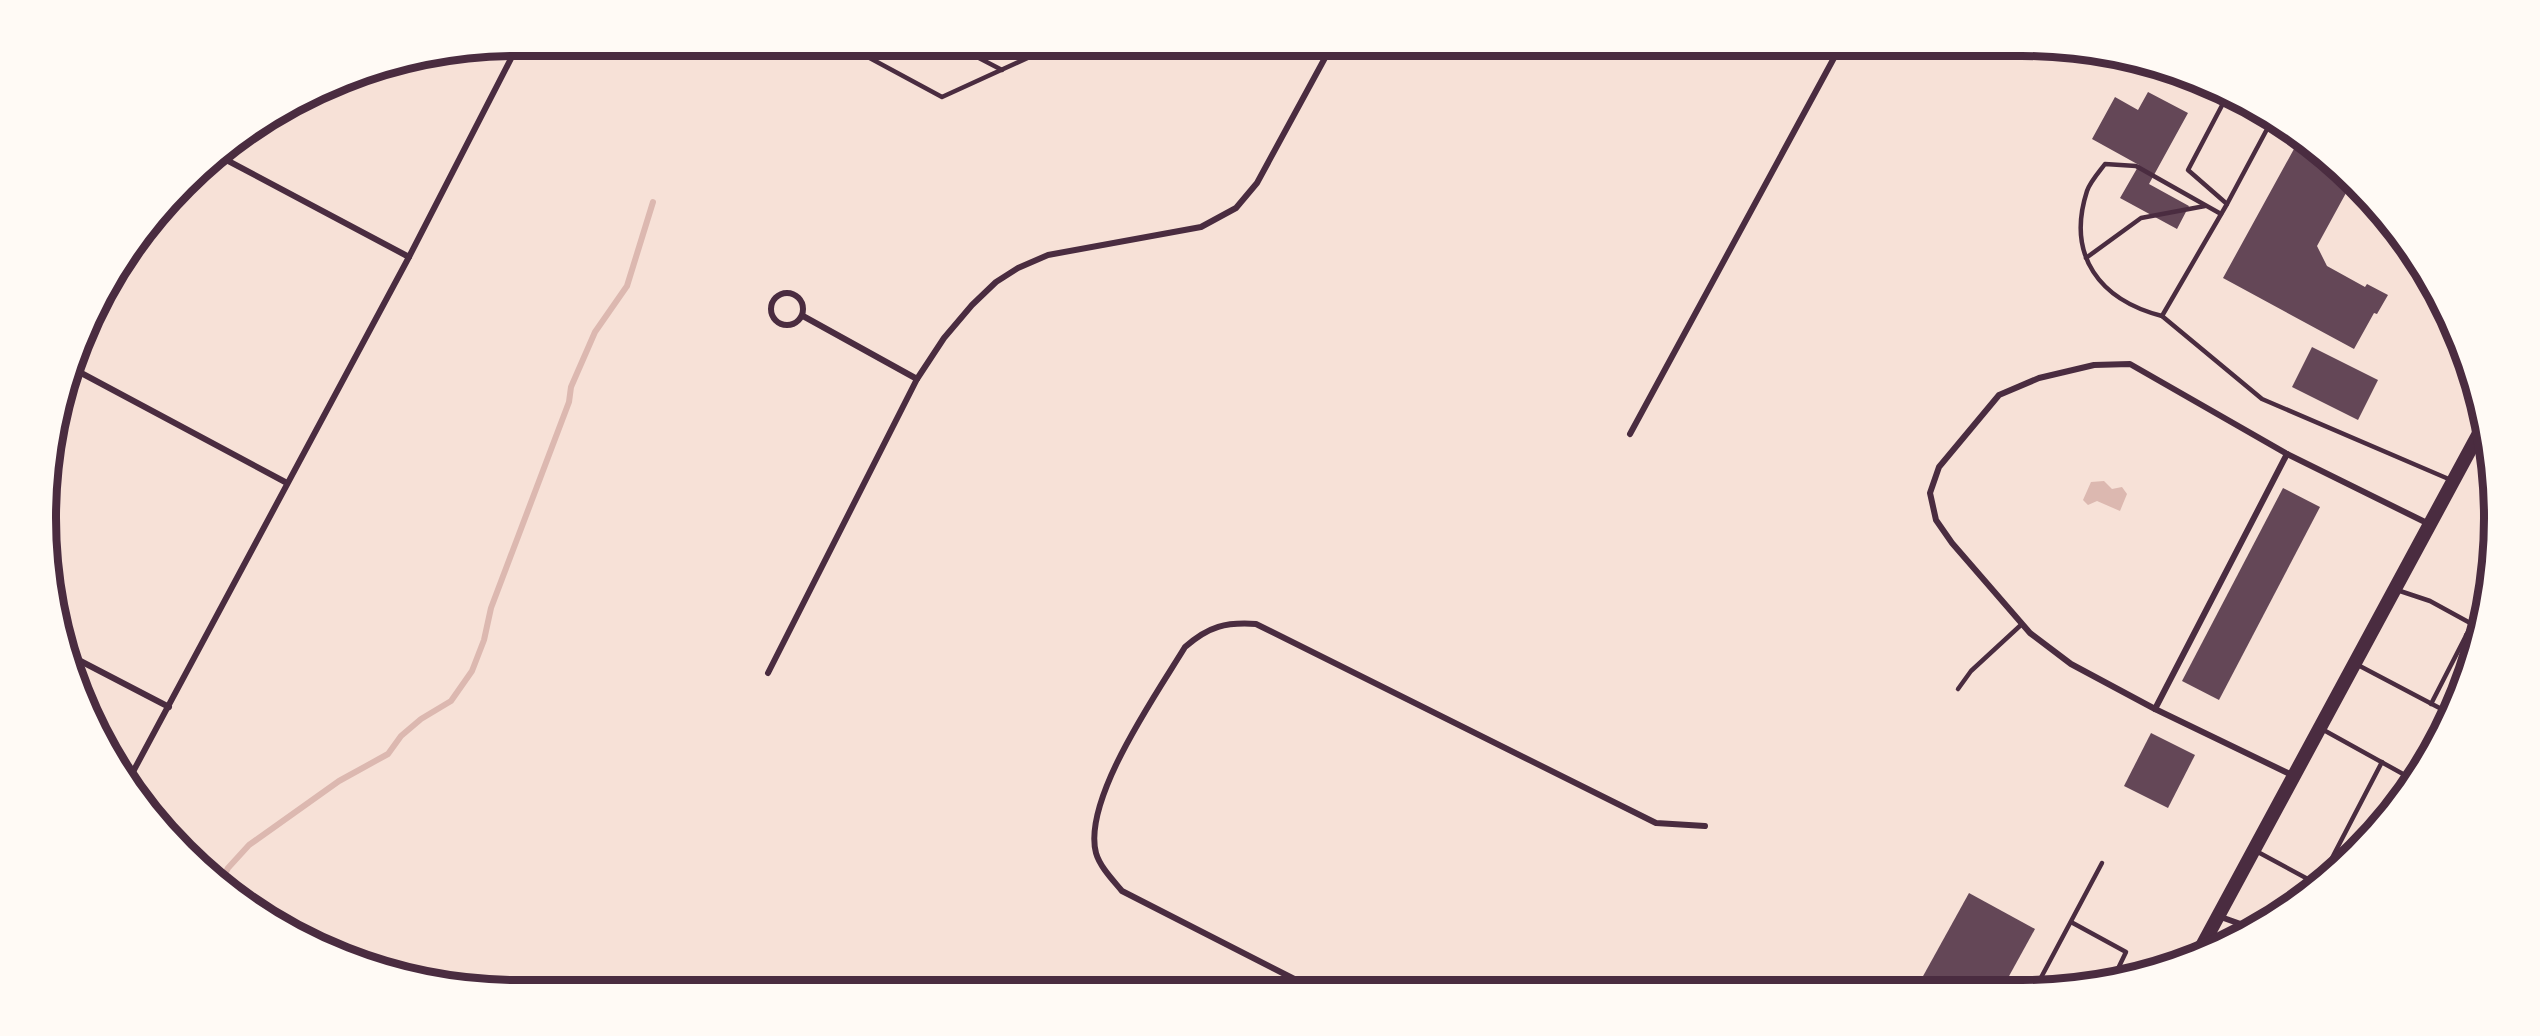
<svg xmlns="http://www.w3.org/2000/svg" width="2540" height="1036" font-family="Poppins,sans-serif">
<rect width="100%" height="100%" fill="#f7e1d7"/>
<polygon fill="#dcb8b0" points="2104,481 2112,489 2122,487 2127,494 2120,511 2097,501 2088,505 2083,500 2091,482"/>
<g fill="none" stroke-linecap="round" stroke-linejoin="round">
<polyline stroke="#dcb8b0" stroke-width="6" points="220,883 228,868 249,845 339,781 388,754 401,736 421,719 451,701 472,671 484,640 491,608 569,402 571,387 595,332 627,286 653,202"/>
</g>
<g fill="#644757">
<polygon points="2148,92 2188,113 2149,184 2189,206 2177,229 2120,198 2139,165 2092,139 2115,97 2138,110"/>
<polygon points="2300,138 2334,162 2352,182 2317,246 2327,266 2365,287 2367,284 2388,295 2377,314 2374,313 2354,349 2223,278"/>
<polygon points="2312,347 2378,380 2358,420 2292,387"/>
<polygon points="2283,488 2320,507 2219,700 2182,681"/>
<polygon points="2151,733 2195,755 2168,808 2124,786"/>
<polygon points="1969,893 2035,929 2003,987 1917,987"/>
</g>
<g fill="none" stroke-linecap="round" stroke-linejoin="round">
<g stroke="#4a2c40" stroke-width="4.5">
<polyline points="855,45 853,49 942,97 1056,45"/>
<polyline points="954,45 1002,70"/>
<polyline points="2192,78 2225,100"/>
<polyline points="2273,118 2227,204 2162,316 2262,399 2451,480"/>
<polyline points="2227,204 2188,170 2228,94"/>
<polyline points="2086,258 2141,218 2205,206"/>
<path d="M2162,316C2100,300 2066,256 2087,191C2090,182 2099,172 2105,164L2136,166L2221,214"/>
<polyline points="2397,590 2430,601 2472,624 2431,704"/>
<polyline points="2466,635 2477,641"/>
<polyline points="2356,664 2449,713"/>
<polyline points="1958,689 1971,671 2022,624"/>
<polyline points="2320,728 2403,774 2413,784"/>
<polyline points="2256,851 2317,884"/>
<polyline points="2319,883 2382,762"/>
<polyline points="2071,922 2126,952 2113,979"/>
<polyline points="2039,982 2048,987"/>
<polyline points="2036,987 2102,863"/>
</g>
<g stroke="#4a2c40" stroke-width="6">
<polyline points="217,155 409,257"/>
<circle cx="787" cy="309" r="16"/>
<polyline points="803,316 917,379"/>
<polyline points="70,367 287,483"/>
<polyline points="1630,434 1841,45"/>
<polyline points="67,654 169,707"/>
<polyline points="768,673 917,379 944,338 972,305 996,282 1018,268 1048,255 1201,227 1236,208 1257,183 1332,45"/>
<polyline points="2155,709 2287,454"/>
<polyline points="2294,776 2155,709 2071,664 2030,633 1952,543 1936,520 1930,493 1939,467 1999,395 2039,378 2094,365 2130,364 2287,454 2429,524"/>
<polyline points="127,783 409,257 518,45"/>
<polyline points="2218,916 2249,927"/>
<path d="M1314,989L1122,891C1113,880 1100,867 1096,853C1082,800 1157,693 1185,647C1209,626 1226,622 1256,624L1656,823L1705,826"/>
</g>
<polyline stroke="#4a2c40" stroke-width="14" points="2196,957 2484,424"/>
</g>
<path d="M0 0H2540V1036H0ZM518 56H2022A462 462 0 0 1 2484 518V518A462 462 0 0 1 2022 980H518A462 462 0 0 1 56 518V518A462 462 0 0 1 518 56Z" fill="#fffaf5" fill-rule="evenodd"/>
<path fill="none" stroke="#4a2c40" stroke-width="8" d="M518 56H2022A462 462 0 0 1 2484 518V518A462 462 0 0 1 2022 980H518A462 462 0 0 1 56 518V518A462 462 0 0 1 518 56Z"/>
</svg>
